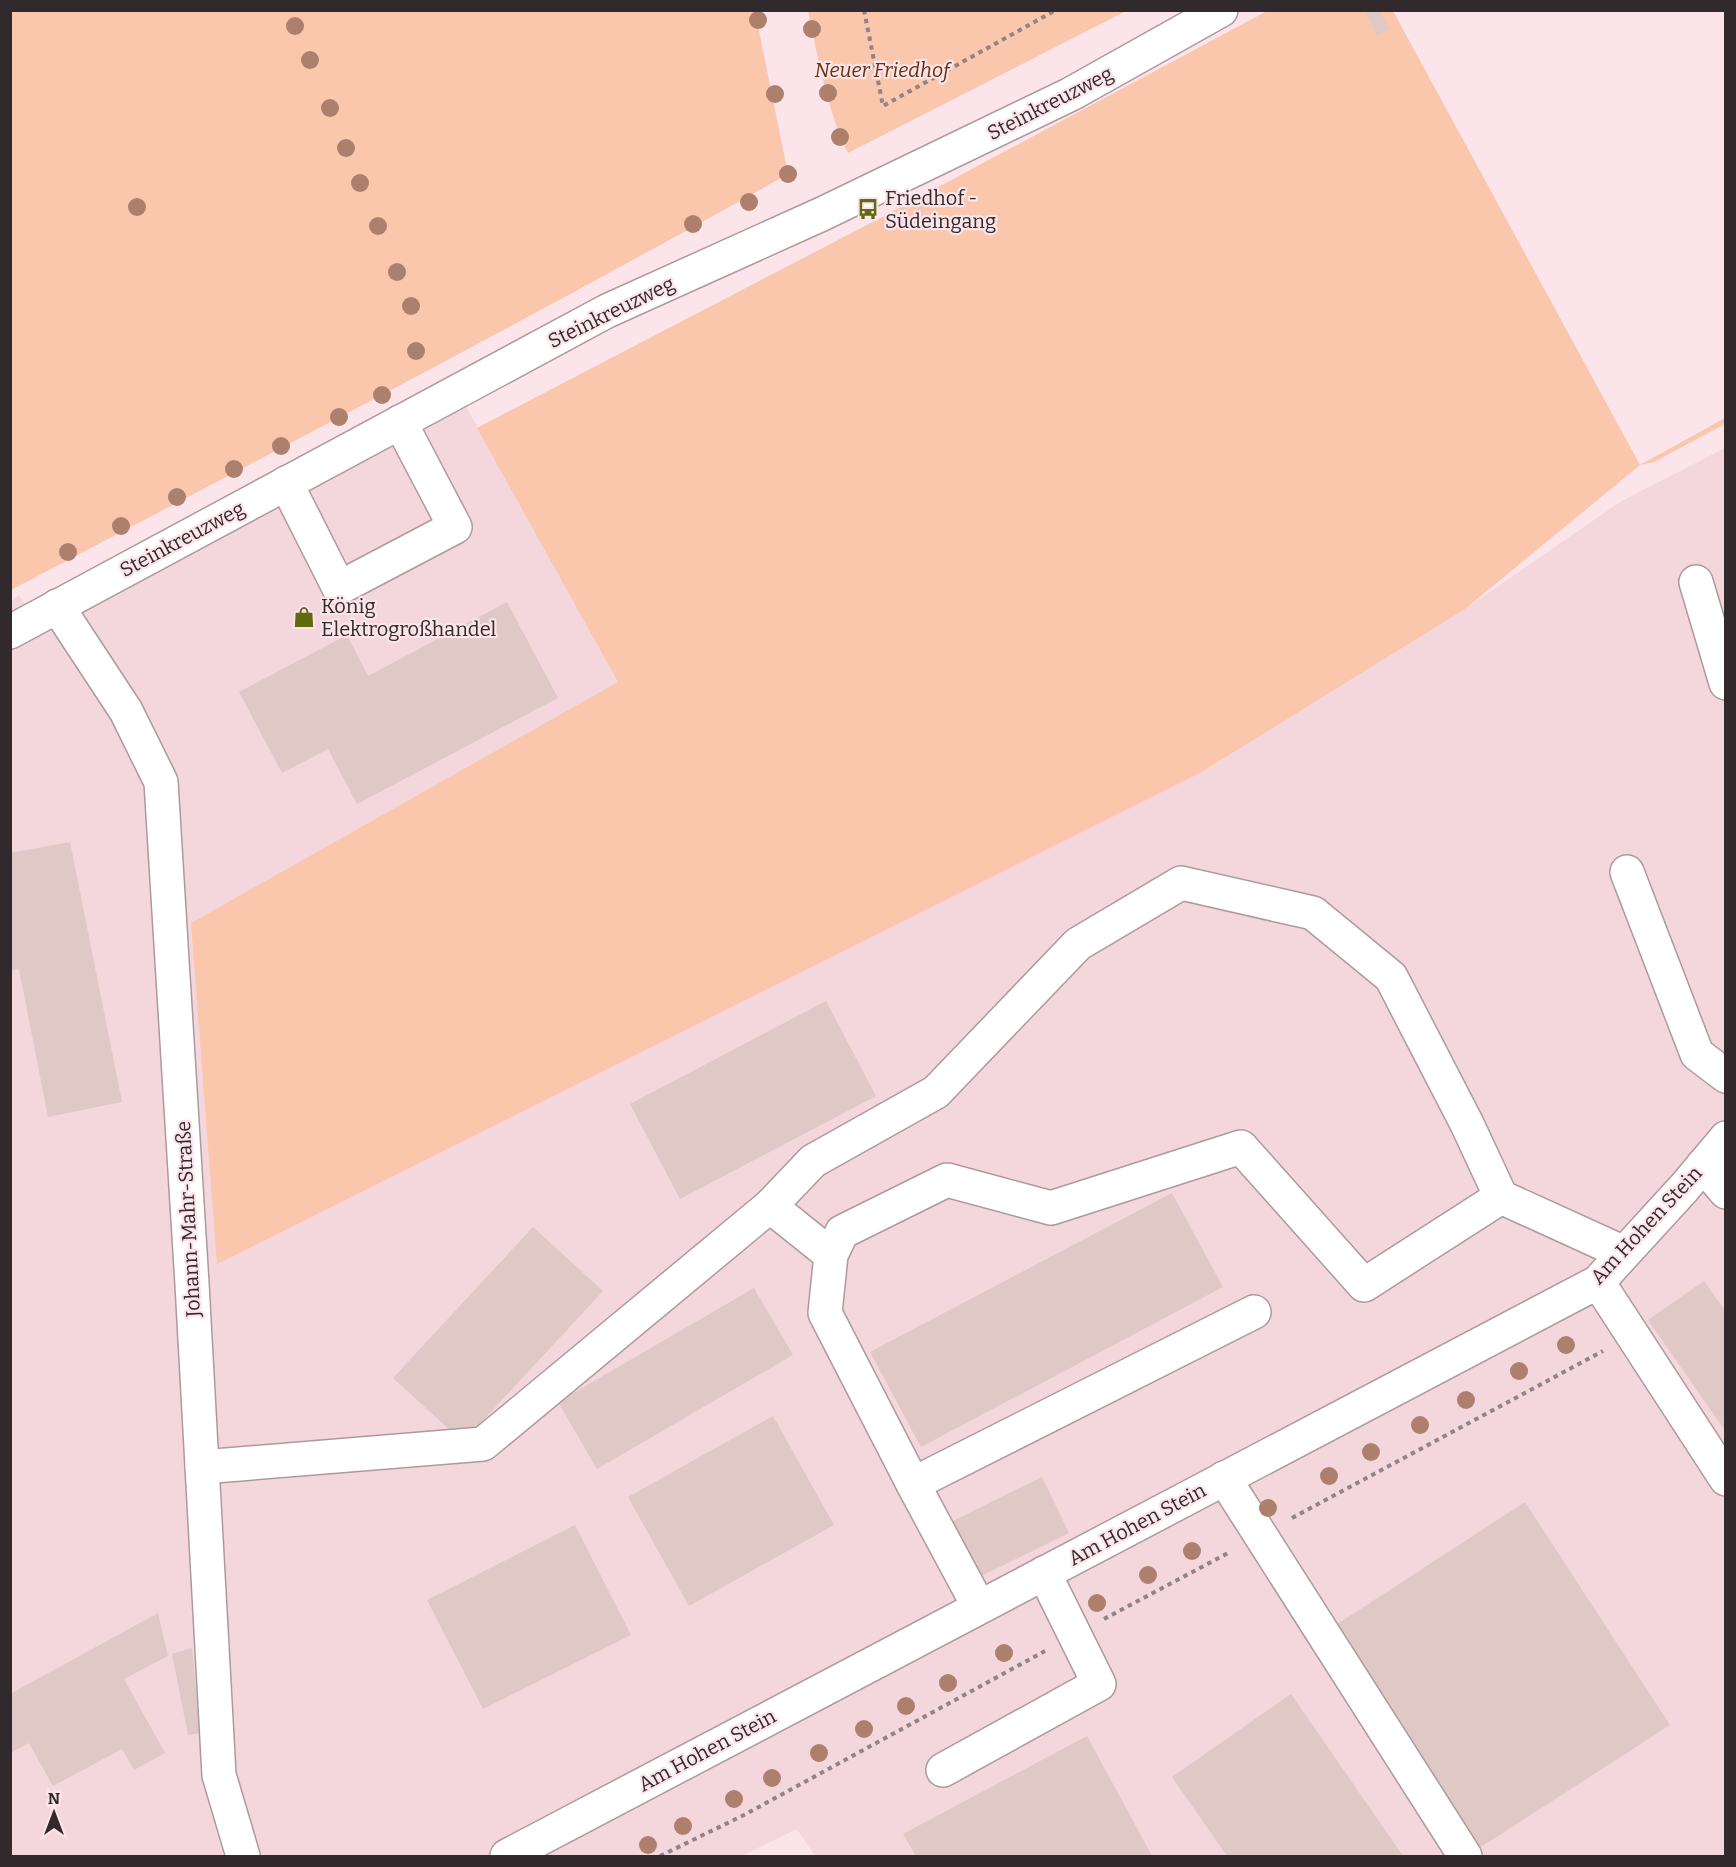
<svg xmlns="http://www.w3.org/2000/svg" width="1736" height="1867" font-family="Bitter,serif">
<rect width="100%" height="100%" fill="#fbe4ea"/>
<polygon fill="#f4d6dd" points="458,392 619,682 191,923 1200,773 1465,609 1620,502 1725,448 1725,1856 815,1856 797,1829 741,1856 11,1856 11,602 19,595 33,617"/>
<g fill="#fac6ac">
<path d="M11,10L755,11L788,174C532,318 271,453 11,590Z"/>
<path d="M808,11V10L1126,11L848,153C827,110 818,58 808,11Z"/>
<polygon points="1267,11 1393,11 1640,465 1725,418 1725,424 1654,462 1640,465 1465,609 1200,773 217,1264 191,923 618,682 477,428 888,214"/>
</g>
<g fill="#dfc8c6">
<polygon points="1370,10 1379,10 1389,29 1377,35 1365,13"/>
<polygon points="507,602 558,698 357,804 328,749 282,773 239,692 347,635 368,676"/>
<polygon points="70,842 122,1102 48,1117 19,969 10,971 10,853"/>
<polygon points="826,1001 876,1096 680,1199 630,1104"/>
<polygon points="1172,1193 1223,1287 921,1447 870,1352"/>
<polygon points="533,1227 603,1291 463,1442 393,1378"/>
<polygon points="1704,1281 1726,1312 1726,1432 1648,1320"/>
<polygon points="754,1288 793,1355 597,1469 558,1402"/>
<polygon points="773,1416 834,1525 689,1606 628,1497"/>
<polygon points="1042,1477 1069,1533 979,1577 951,1522"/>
<polygon points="1525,1502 1670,1725 1481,1847 1336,1625"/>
<polygon points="575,1525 631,1635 483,1709 427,1600"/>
<polygon points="158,1613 168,1656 124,1679 165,1753 134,1770 122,1749 53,1786 29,1743 10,1753 10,1694"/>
<polygon points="192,1648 200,1733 188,1735 172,1654"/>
<polygon points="1291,1694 1403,1856 1227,1856 1172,1777"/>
<polygon points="1087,1736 1152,1856 916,1856 903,1834"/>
</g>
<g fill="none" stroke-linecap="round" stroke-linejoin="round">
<defs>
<g id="minor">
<polyline points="286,483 339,588 455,527 400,422"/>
<polyline points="1696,582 1726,683"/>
<polyline points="57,606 126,711 161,782 192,1284 219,1775 243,1856"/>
<polyline points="10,632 607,311 822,214 1071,94 1221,10"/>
<polyline points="1627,872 1697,1054 1726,1076"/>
<polyline points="1703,1165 1726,1192"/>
<polyline points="831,1255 770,1206 813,1161 936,1092 1078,944 1181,883 1313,913 1391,977 1467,1124 1501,1197 1624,1253"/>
<polyline points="1598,1282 1726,1479"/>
<polyline points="202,1467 483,1444 770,1206"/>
<polyline points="1224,1478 1465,1856"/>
<polyline points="913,1484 1254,1312"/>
<polyline points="979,1607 913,1484 825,1313 831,1255 842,1232 947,1180 1051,1208 1241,1147 1364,1285 1501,1197"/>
<polyline points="943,1770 1099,1684 1044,1573"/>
<polyline points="507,1856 1598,1282 1684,1188 1726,1138"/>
</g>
</defs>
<use href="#minor" stroke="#ae999e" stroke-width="36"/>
<g stroke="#928387" stroke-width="4" stroke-dasharray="4.5 4.5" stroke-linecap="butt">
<polyline points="864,10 883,106 1056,10"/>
<polyline points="1292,1518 1603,1351"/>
<polyline points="1104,1619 1230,1552"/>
<polyline points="660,1856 744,1815 1045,1651"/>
</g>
<use href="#minor" stroke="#fff" stroke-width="33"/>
</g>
<g fill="#ad806d">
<circle cx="758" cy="20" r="9"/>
<circle cx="295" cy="26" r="9"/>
<circle cx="812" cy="29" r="9"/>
<circle cx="310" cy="60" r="9"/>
<circle cx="828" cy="93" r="9"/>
<circle cx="775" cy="94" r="9"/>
<circle cx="330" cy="108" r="9"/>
<circle cx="840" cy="137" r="9"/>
<circle cx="346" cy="148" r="9"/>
<circle cx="788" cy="174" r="9"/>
<circle cx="360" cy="183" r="9"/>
<circle cx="749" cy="202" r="9"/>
<circle cx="137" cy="207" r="9"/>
<circle cx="693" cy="224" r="9"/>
<circle cx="378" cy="226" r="9"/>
<circle cx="397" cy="272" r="9"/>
<circle cx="411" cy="306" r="9"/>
<circle cx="416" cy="351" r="9"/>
<circle cx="382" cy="395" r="9"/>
<circle cx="339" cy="417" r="9"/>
<circle cx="281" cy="446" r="9"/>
<circle cx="234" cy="469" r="9"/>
<circle cx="177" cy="497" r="9"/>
<circle cx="121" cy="526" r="9"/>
<circle cx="68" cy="552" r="9"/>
<circle cx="1566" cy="1345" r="9"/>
<circle cx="1519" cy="1371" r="9"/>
<circle cx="1466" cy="1400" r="9"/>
<circle cx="1420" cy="1425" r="9"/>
<circle cx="1371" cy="1452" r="9"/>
<circle cx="1329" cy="1476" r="9"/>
<circle cx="1268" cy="1508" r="9"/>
<circle cx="1192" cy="1551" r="9"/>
<circle cx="1148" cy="1575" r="9"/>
<circle cx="1097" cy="1603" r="9"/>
<circle cx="1004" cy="1653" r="9"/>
<circle cx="948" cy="1683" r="9"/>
<circle cx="906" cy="1706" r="9"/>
<circle cx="864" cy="1729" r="9"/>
<circle cx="819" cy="1753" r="9"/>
<circle cx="772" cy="1778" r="9"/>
<circle cx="734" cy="1799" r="9"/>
<circle cx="683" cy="1826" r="9"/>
<circle cx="648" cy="1845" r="9"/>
</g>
<defs>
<symbol id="bus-bare" viewBox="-9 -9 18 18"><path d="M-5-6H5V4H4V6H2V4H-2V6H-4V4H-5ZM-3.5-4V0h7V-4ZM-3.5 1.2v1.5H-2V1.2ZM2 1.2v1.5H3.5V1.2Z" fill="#606a0f" stroke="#fbe4ea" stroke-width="2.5" paint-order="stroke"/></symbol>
<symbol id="shop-bare" viewBox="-9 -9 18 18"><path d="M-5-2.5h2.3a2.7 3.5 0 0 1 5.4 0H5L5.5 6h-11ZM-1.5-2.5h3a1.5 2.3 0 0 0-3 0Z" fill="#606a0f" stroke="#fbe4ea" stroke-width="2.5" paint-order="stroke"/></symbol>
</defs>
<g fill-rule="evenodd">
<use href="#bus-bare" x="853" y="194" width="30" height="30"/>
<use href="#shop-bare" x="289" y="602" width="30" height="30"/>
</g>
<g text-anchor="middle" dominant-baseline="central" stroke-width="4.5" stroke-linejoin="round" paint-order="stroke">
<g font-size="20" font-style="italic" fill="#6d2f07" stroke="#fbe4ea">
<text x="882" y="70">Neuer Friedhof</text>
</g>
<g font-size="20" fill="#31292b" stroke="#fbe4ea">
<text transform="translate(1050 103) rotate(-27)">Steinkreuzweg</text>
<text transform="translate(611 312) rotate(-26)">Steinkreuzweg</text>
<text transform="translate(182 539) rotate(-28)">Steinkreuzweg</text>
<text transform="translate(188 1219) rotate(-93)">Johann-Mahr-Straße</text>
<text transform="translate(1646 1225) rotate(-47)">Am Hohen Stein</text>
<text transform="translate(1137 1524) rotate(-28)">Am Hohen Stein</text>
<text transform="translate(707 1750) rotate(-28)">Am Hohen Stein</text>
</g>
<g font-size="20" fill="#31292b" stroke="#fbe4ea" text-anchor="start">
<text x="885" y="198">Friedhof -<tspan x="885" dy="23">Südeingang</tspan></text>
<text x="321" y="606">König<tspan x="321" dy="23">Elektrogroßhandel</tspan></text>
</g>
</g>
<rect width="1736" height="1867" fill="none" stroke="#31292b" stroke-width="24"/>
<g transform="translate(54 1813)" stroke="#fbe4ea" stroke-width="4.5" paint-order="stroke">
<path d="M0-4.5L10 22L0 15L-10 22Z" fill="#31292b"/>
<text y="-9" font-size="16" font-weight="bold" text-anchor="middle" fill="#31292b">N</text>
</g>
</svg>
